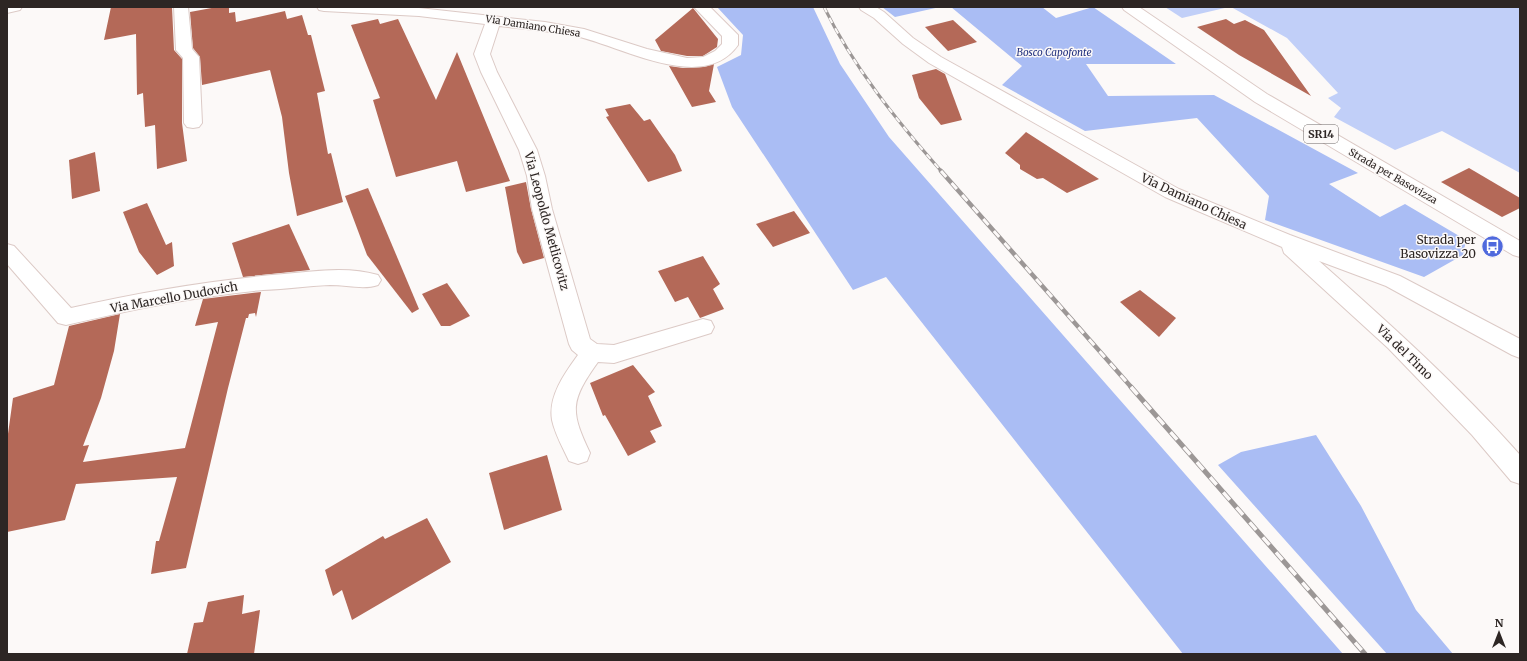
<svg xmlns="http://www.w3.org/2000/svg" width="1527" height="661" font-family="Merriweather,serif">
<rect width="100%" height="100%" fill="#fcf9f8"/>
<g fill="#c1cff8">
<polygon points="1165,7 1229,7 1182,18"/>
<polygon points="1231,7 1520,7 1520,173 1442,131 1395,150 1334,117 1341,108 1328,98 1338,93 1287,38"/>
</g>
<g fill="#aabdf4">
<polygon points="717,7 813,7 840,64 889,137 1343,654 1183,654 886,277 853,290 732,107 717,67 741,55 743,35"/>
<polygon points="882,7 940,7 895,17"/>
<polygon points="951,7 1042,7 1056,18 1093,7 1176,64 1086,64 1108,96 1214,95 1358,173 1329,184 1380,217 1405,204 1466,240 1463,255 1424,277 1265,220 1269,196 1197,118 1085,131 1002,85 1022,66"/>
<polygon points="1316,435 1361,506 1416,610 1453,654 1387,654 1218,465 1241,452"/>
</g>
<g fill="#b46958">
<polygon points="111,7 172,7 174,50 182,59 182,123 187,161 157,169 155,125 145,127 143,93 137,95 136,34 104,40"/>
<polygon points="217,7 229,7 229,13 235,12 236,22 285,11 287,19 302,15 308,35 311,35 325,91 317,93 328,154 331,153 343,202 297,216 289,173 282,117 270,70 202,85 200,57 193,48 190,12"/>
<polygon points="693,8 718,39 717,47 703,56 687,56 661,51 655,40"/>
<polygon points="378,19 380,24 398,19 436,100 457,52 510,181 466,192 457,161 396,177 373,100 380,98 351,25"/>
<polygon points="1226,19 1234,24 1245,20 1264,30 1311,96 1239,55 1197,27"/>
<polygon points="953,20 977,42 948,51 925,27"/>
<polygon points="714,64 709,91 716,102 692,107 669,66 683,68 704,67"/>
<polygon points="936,69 945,74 962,120 941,125 919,98 912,75"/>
<polygon points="630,104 644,121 650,119 675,155 682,171 648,182 606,117 609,116 605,109"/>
<polygon points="1026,132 1099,179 1067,193 1043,178 1037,179 1020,169 1020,165 1005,153"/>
<polygon points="95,152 100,191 72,199 69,160"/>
<polygon points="1469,168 1520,198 1520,208 1502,217 1441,182"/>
<polygon points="526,182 531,209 544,258 523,264 517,252 505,187"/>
<polygon points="368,188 419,309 412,313 367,255 345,196"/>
<polygon points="147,203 166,245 172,242 174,266 157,275 139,252 123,212"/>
<polygon points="794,211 810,233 773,247 756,224"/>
<polygon points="289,224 310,270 243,277 232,243"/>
<polygon points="703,256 720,284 713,289 724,309 700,318 688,297 675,302 658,271"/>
<polygon points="447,283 470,316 450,326 441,326 422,294"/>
<polygon points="1140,290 1176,318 1159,337 1120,302"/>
<polygon points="261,292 256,317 255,313 249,314 248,318 246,318 228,388 186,568 151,574 156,541 159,541 177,477 76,484 65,520 7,532 7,441 13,398 54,385 69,326 120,314 114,351 101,398 83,446 89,445 83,462 185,448 218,322 195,326 203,299"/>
<polygon points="633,365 655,392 648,396 662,426 650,431 656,442 628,456 605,415 603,416 590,383"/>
<polygon points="547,455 562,510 504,530 489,473"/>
<polygon points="427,518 451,562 352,620 342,590 333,596 325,570 383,536 385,539"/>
<polygon points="244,595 242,614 260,610 254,654 187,654 194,623 203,622 208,602"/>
</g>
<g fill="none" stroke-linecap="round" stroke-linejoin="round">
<defs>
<g id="minor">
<polygon points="7,7 22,7 20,10 7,13"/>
<polygon points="174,7 188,7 192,49 199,57 202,123 199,127 193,128 187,127 184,123 183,58 176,50"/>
<path d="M317,7L419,8L545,22L584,29L647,49L687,58L703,57L715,51L722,44V36L694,7H710L738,35V45C703,95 620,45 575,36C550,31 525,29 499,26L490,54L497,72L537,150L545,176L552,209L590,339L597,344L614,345L703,319L711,321L714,327L711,333L614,363L598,362C570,401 570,411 590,453L587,461L578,464L569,461C563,448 555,434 552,420C548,396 565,373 578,355L572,350L569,344L532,209L527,176L519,150L481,72L474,54L485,24L419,16L324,11L319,10Z"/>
<path d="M859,7H876L884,12L913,38L941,57L1179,189L1290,235L1400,276L1520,339V358L1512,355L1386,286L1319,261C1389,323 1458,385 1520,455V484L1511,481L1472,435L1388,348L1284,253L1282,247L1165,197L929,63L903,44L874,18L861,10Z"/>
<path d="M7,244L14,246L71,308C141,292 212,280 284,274C315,271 349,266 378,275L381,280L378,285C364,290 346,285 330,285C308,286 286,289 263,290C197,296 131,310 66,325L58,323L7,264Z"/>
</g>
<polygon id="major" points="1122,7 1139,7 1267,94 1520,241 1520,257 1513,255 1255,102 1124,10"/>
</defs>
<use href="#minor" stroke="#dccac6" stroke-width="2"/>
<use href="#major" stroke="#dccac6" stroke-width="2"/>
<use href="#minor" fill="#fff" fill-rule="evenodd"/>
<use href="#major" fill="#fff" fill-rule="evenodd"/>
<defs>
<path id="rail-far2" d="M824,7C854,68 897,121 942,172"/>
<polyline id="rail-far1" points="941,171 1132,388"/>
<polyline id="rail" points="1131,387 1365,654"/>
</defs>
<use href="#rail-far2" stroke="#9c9796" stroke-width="3"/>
<use href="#rail-far1" stroke="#9c9796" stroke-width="4.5"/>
<use href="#rail" stroke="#9c9796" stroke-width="5"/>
<use href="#rail-far2" stroke="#fcf9f8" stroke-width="2" stroke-dasharray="6" stroke-linecap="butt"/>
<use href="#rail-far1" stroke="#fcf9f8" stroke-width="3" stroke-dasharray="8" stroke-linecap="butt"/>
<use href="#rail" stroke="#fcf9f8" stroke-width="3.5" stroke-dasharray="10" stroke-linecap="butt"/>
</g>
<defs>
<symbol id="bus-disc" viewBox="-11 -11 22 22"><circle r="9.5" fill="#4f69dd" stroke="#fcf9f8"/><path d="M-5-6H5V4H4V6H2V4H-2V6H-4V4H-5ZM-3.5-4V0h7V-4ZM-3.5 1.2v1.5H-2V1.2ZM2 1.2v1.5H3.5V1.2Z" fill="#fff"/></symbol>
</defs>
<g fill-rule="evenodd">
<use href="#bus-disc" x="1480" y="234" width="25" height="25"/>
</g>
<g text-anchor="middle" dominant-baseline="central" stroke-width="3" stroke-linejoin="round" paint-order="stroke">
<g font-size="10" fill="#2d2624" stroke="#fcf9f8">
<text transform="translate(533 26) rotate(9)">Via Damiano Chiesa</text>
<text transform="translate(1393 176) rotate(30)">Strada per Basovizza</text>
</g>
<g font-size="10" font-style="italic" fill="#243380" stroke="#fcf9f8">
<text x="1054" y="52">Bosco Capofonte</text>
</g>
<rect fill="#fcf9f8" stroke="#6b6564" stroke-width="1" x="1304" y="125" width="34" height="18" rx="3"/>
<g font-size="11" font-weight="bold" fill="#2d2624">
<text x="1321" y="134">SR14</text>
</g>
<g font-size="12" fill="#2d2624" stroke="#fcf9f8">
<text transform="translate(1194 201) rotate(25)">Via Damiano Chiesa</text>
<text transform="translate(547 221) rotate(75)">Via Leopoldo Metlicovitz</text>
<text transform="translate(174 297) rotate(-10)">Via Marcello Dudovich</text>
<text transform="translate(1405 352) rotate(44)">Via del Timo</text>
</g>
<g font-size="12" fill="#2d2624" stroke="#fcf9f8" text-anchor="end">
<text x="1476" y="239">Strada per<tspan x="1476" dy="14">Basovizza 20</tspan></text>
</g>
</g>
<rect width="1527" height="661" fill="none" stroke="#2d2624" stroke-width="16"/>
<g transform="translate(1499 633)" stroke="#fcf9f8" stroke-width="3" paint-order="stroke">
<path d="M0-3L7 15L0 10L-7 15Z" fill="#2d2624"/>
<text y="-6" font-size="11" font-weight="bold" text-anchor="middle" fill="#2d2624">N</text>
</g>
</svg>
